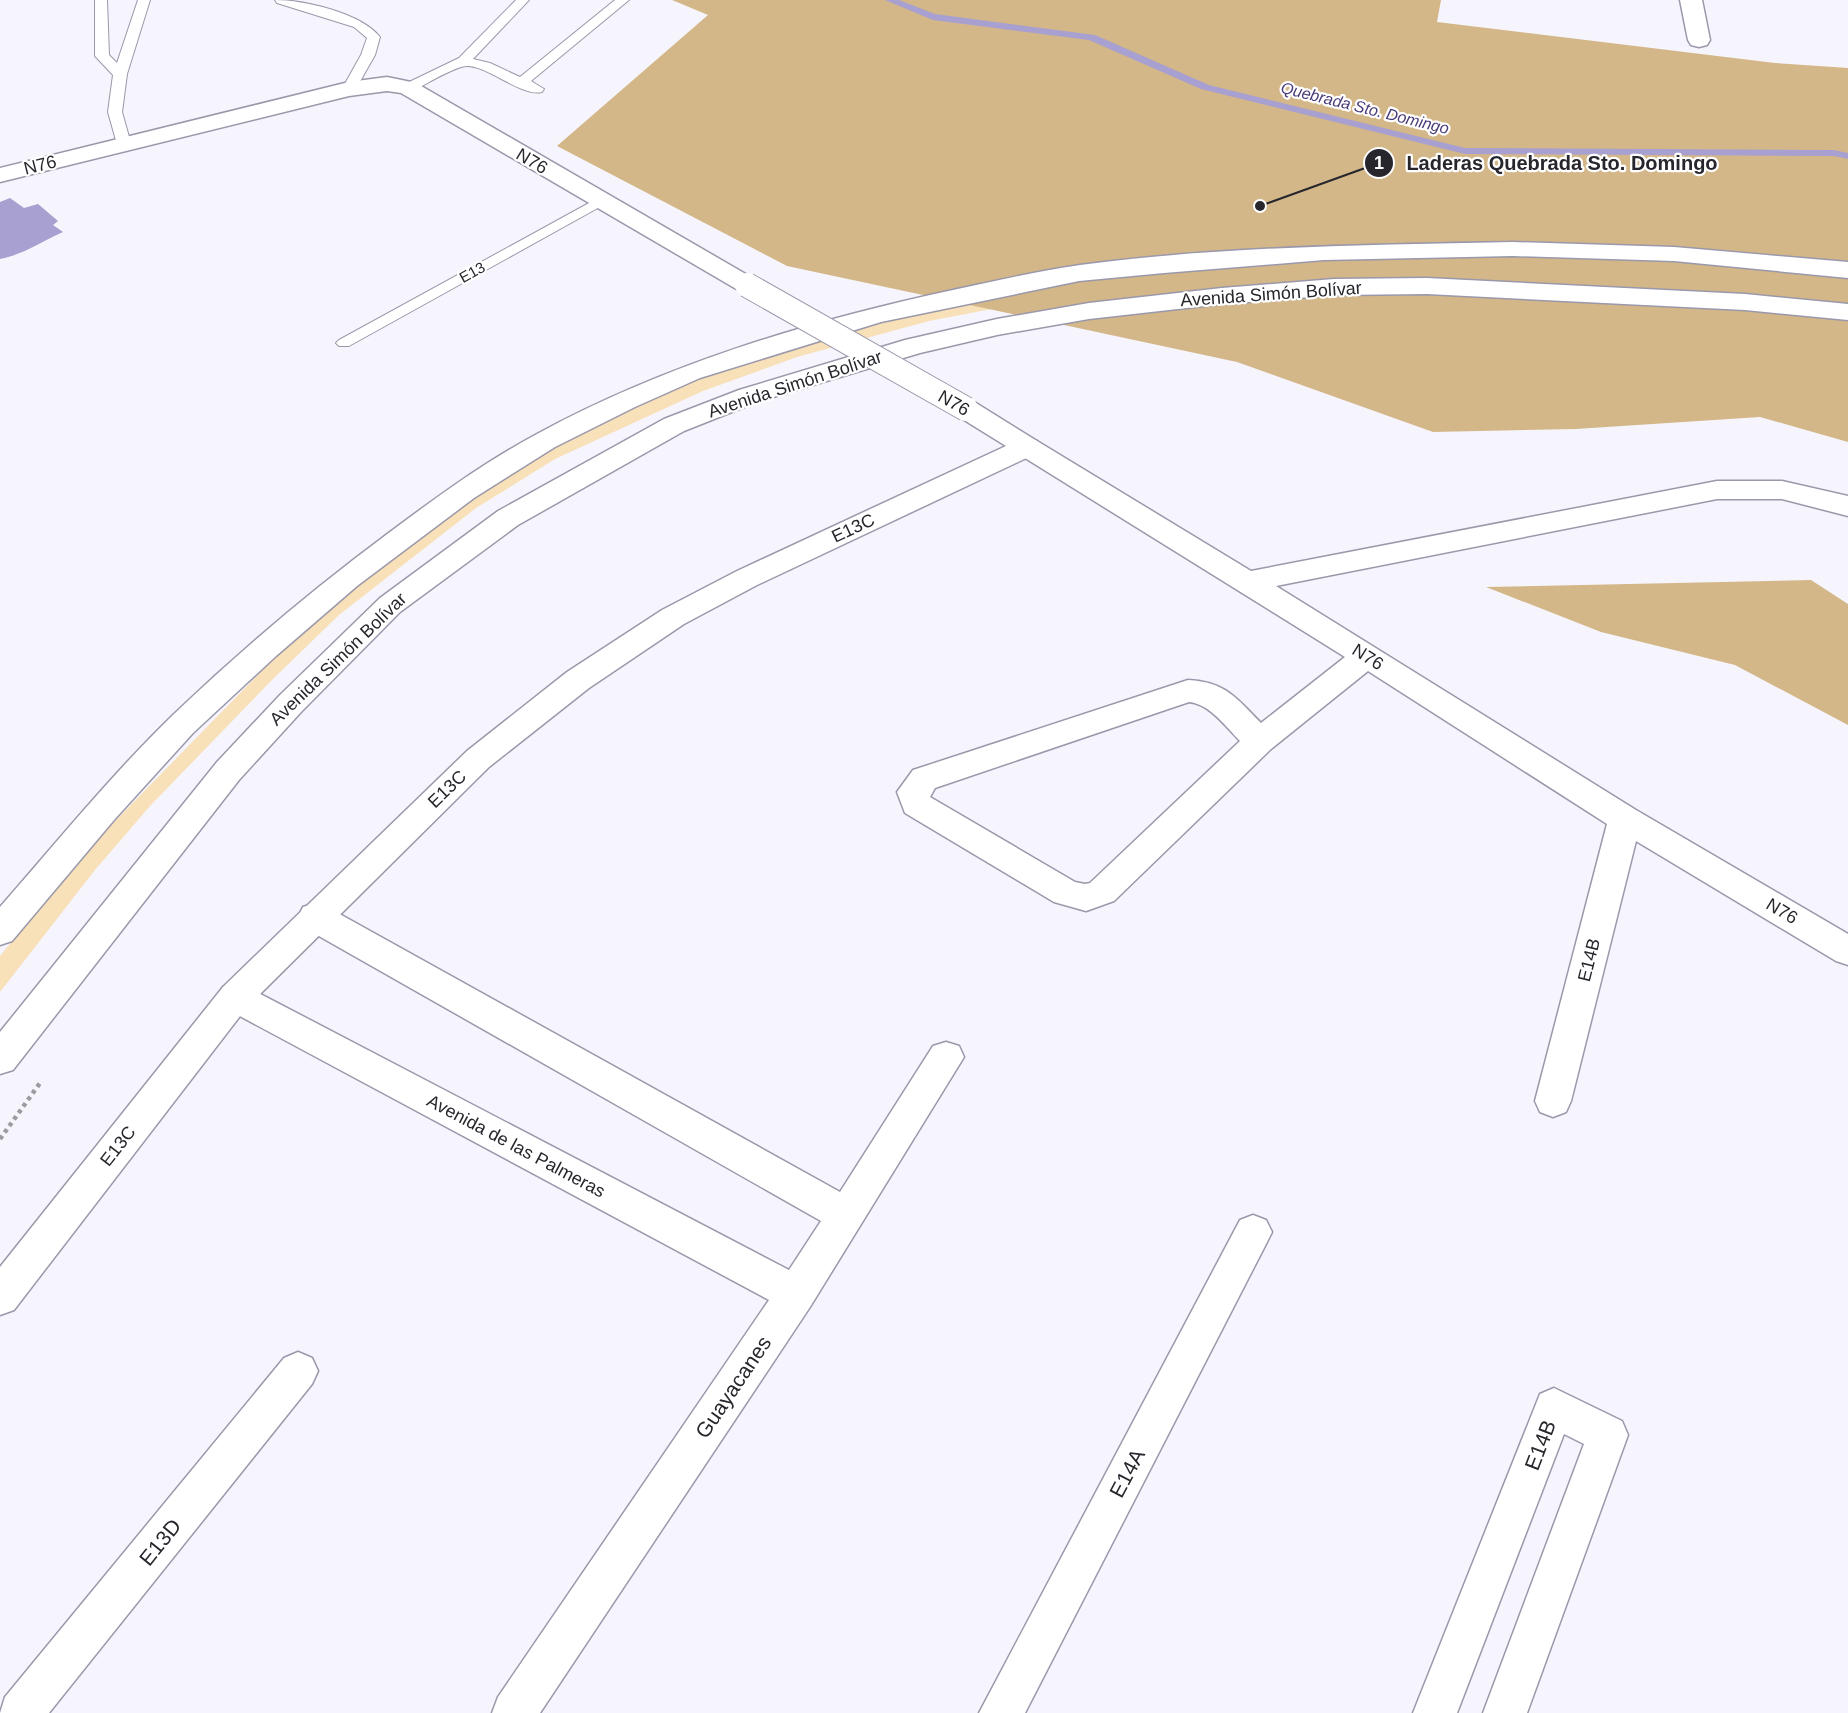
<svg xmlns="http://www.w3.org/2000/svg" width="1848" height="1713" font-family="Arial,sans-serif">
<rect width="100%" height="100%" fill="#f6f5fd"/>
<polygon fill="#f8e0b9" points="1008,290 1018,304 929,321 797,357 703,391 555,459 476,508 339,615 273,679 150,806 95,870 0,992 0,956 78,859 326,605 462,498 638,400 783,346"/>
<g fill="#d3b788">
<polygon points="672,0 1441,0 1437,22 1775,63 1848,68 1848,442 1760,417 1576,429 1433,432 1237,362 787,266 557,146 708,15"/>
<polygon points="1811,580 1848,604 1848,725 1735,665 1601,632 1486,587"/>
</g>
<path fill="#a7a0d0" d="M10,198L24,208L38,204L58,221L53,225L63,232C40,242 25,254 0,259V202Z"/>
<g fill="none" stroke-linecap="round" stroke-linejoin="round">
<polygon fill="#a7a0d0" fill-rule="evenodd" points="885,0 899,0 935,14 1095,35 1209,85 1465,148 1834,150 1848,153 1848,159 1834,156 1465,154 1201,89 1089,40 933,20"/>
<defs>
<g id="service">
<polygon points="95,0 107,0 109,55 117,63 138,0 150,0 127,74 122,112 131,144 124,148 117,144 108,112 113,75 95,56"/>
<path d="M275,0C304,0 361,13 380,37L375,55L354,92H344L342,89L361,55L367,38L354,27L277,3Z"/>
<path d="M516,0H529L473,59L490,63L520,77L615,0H629L531,81L544,89L542,92C522,97 490,67 468,66C457,65 424,85 413,91H403L401,88L403,85L459,58Z"/>
<polygon points="600,197 605,198 607,201 605,204 349,346 339,346 336,343 339,340"/>
</g>
<g id="minor">
<polygon points="1680,0 1702,0 1710,40 1707,45 1699,47 1691,45 1688,40"/>
<path d="M1027,438L1037,441L1251,571L1717,481H1782L1848,496V516L1782,499H1717L1276,586L1636,810L1848,934V965L1836,961L1636,841L1571,1101L1566,1112L1553,1117L1540,1112L1535,1101L1607,824L1368,671L1271,749L1114,901L1086,911L1054,902L905,813L897,792L913,770L1188,680C1226,682 1236,698 1261,723L1345,657L1017,453L1013,447L1017,441ZM1189,702C1210,704 1226,727 1240,741L1090,883L1085,884L1075,882L930,797L935,788Z"/>
<polygon points="315,903 327,907 840,1192 933,1046 946,1042 959,1046 964,1057 810,1307 540,1713 492,1713 498,1697 769,1300 223,1007 218,997 223,987 235,982 247,987 789,1270 821,1221 303,927 298,917 303,907"/>
<polygon points="1253,1215 1266,1220 1272,1232 1266,1244 1025,1713 979,1713 1240,1220"/>
<polygon points="298,1352 312,1358 318,1371 312,1384 49,1713 0,1713 5,1697 284,1358"/>
<polygon points="1554,1388 1622,1421 1628,1435 1527,1713 1483,1713 1584,1444 1564,1434 1457,1713 1413,1713 1540,1394"/>
</g>
<g id="tertiary">
<polygon points="387,77 416,83 756,280 760,285 756,290 747,293 738,290 401,93 387,91 349,96 0,182 0,168 349,82"/>
<polygon points="966,400 976,403 1037,441 1041,447 1037,453 757,585 684,624 589,688 489,767 247,1007 14,1310 0,1315 0,1267 223,987 467,751 567,672 662,610 737,571 1006,446 956,415 953,409 956,403"/>
</g>
<g id="trunk">
<path d="M1513,242L1674,247L1848,262V278L1674,261L1513,256L1324,260L1164,273L1079,281L881,322L700,378L635,407L555,447L474,498L357,586L276,656L193,733L114,820L12,941L0,945V907C57,842 112,774 174,714C241,650 311,591 386,535C434,499 483,463 537,434C666,364 809,321 953,290C995,281 1038,271 1080,265C1224,246 1369,245 1513,242Z"/>
<polygon points="1427,278 1745,294 1848,304 1848,320 1745,310 1427,294 1334,295 1222,304 1089,319 997,335 920,353 757,402 684,431 518,525 400,612 302,711 239,780 13,1070 0,1074 0,1032 217,762 280,695 380,598 498,511 664,419 739,390 905,340 997,319 1089,303 1222,288 1334,279"/>
</g>
</defs>
<use href="#service" stroke="#9a98aa" stroke-width="2"/>
<use href="#minor" stroke="#9a98aa" stroke-width="3"/>
<use href="#tertiary" stroke="#9a98aa" stroke-width="3"/>
<use href="#trunk" stroke="#9a98aa" stroke-width="3"/>
<polyline stroke="#9c9ba2" stroke-width="4.5" stroke-dasharray="4 4" stroke-linecap="butt" points="0,1139 40,1083"/>
<use href="#service" fill="#fff" fill-rule="evenodd"/>
<use href="#minor" fill="#fff" fill-rule="evenodd"/>
<use href="#tertiary" fill="#fff" fill-rule="evenodd"/>
<use href="#trunk" fill="#fff" fill-rule="evenodd"/>
<defs>
<polyline id="tertiary-bridge" points="747,285 966,409"/>
</defs>
<use href="#tertiary-bridge" stroke="#9a98aa" stroke-width="26" stroke-linecap="butt"/>
<use href="#tertiary-bridge" stroke="#fff" stroke-width="24"/>
</g>
<g text-anchor="middle" dominant-baseline="central" stroke-width="4.5" stroke-linejoin="round" paint-order="stroke">
<g font-size="15" fill="#27262d" stroke="#fff">
<text transform="translate(472 272) rotate(-29)">E13</text>
</g>
<g font-size="16" font-style="italic" fill="#493b78" stroke="#fff">
<text transform="translate(1365 108) rotate(14)">Quebrada Sto. Domingo</text>
</g>
<g font-size="18" fill="#27262d" stroke="#fff">
<text transform="translate(532 161) rotate(31)">N76</text>
<text transform="translate(40 165) rotate(-14)">N76</text>
<text transform="translate(1271 294) rotate(-4)">Avenida Simón Bolívar</text>
<text transform="translate(795 384) rotate(-18)">Avenida Simón Bolívar</text>
<text transform="translate(954 403) rotate(30)">N76</text>
<text transform="translate(853 528) rotate(-25)">E13C</text>
<text transform="translate(1368 657) rotate(32)">N76</text>
<text transform="translate(338 659) rotate(-44)">Avenida Simón Bolívar</text>
<text transform="translate(447 789) rotate(-44)">E13C</text>
<text transform="translate(1782 911) rotate(31)">N76</text>
<text transform="translate(1589 960) rotate(-76)">E14B</text>
<text transform="translate(118 1146) rotate(-52)">E13C</text>
<text transform="translate(516 1146) rotate(28)">Avenida de las Palmeras</text>
</g>
<g font-size="21" fill="#27262d" stroke="#fff">
<text transform="translate(733 1387) rotate(-56)">Guayacanes</text>
<text transform="translate(1540 1445) rotate(-69)">E14B</text>
<text transform="translate(1127 1473) rotate(-62)">E14A</text>
<text transform="translate(160 1542) rotate(-51)">E13D</text>
</g>
</g>
<path fill="none" stroke="#27262d" stroke-width="2" d="M1260 206L1379 163"/>
<g fill="#27262d" stroke="#fff" stroke-width="2">
<circle cx="1260" cy="206" r="6"/>
<circle cx="1379" cy="163" r="15"/>
</g>
<g font-size="18" text-anchor="middle" font-weight="bold" fill="#fff">
<text x="1379" y="169">1</text>
</g>
<g font-size="20" text-anchor="middle" font-weight="bold" fill="#27262d" stroke="#fff" stroke-width="4.5" stroke-linejoin="round" paint-order="stroke">
<text x="1562" y="170">Laderas Quebrada Sto. Domingo</text>
</g>
</svg>
